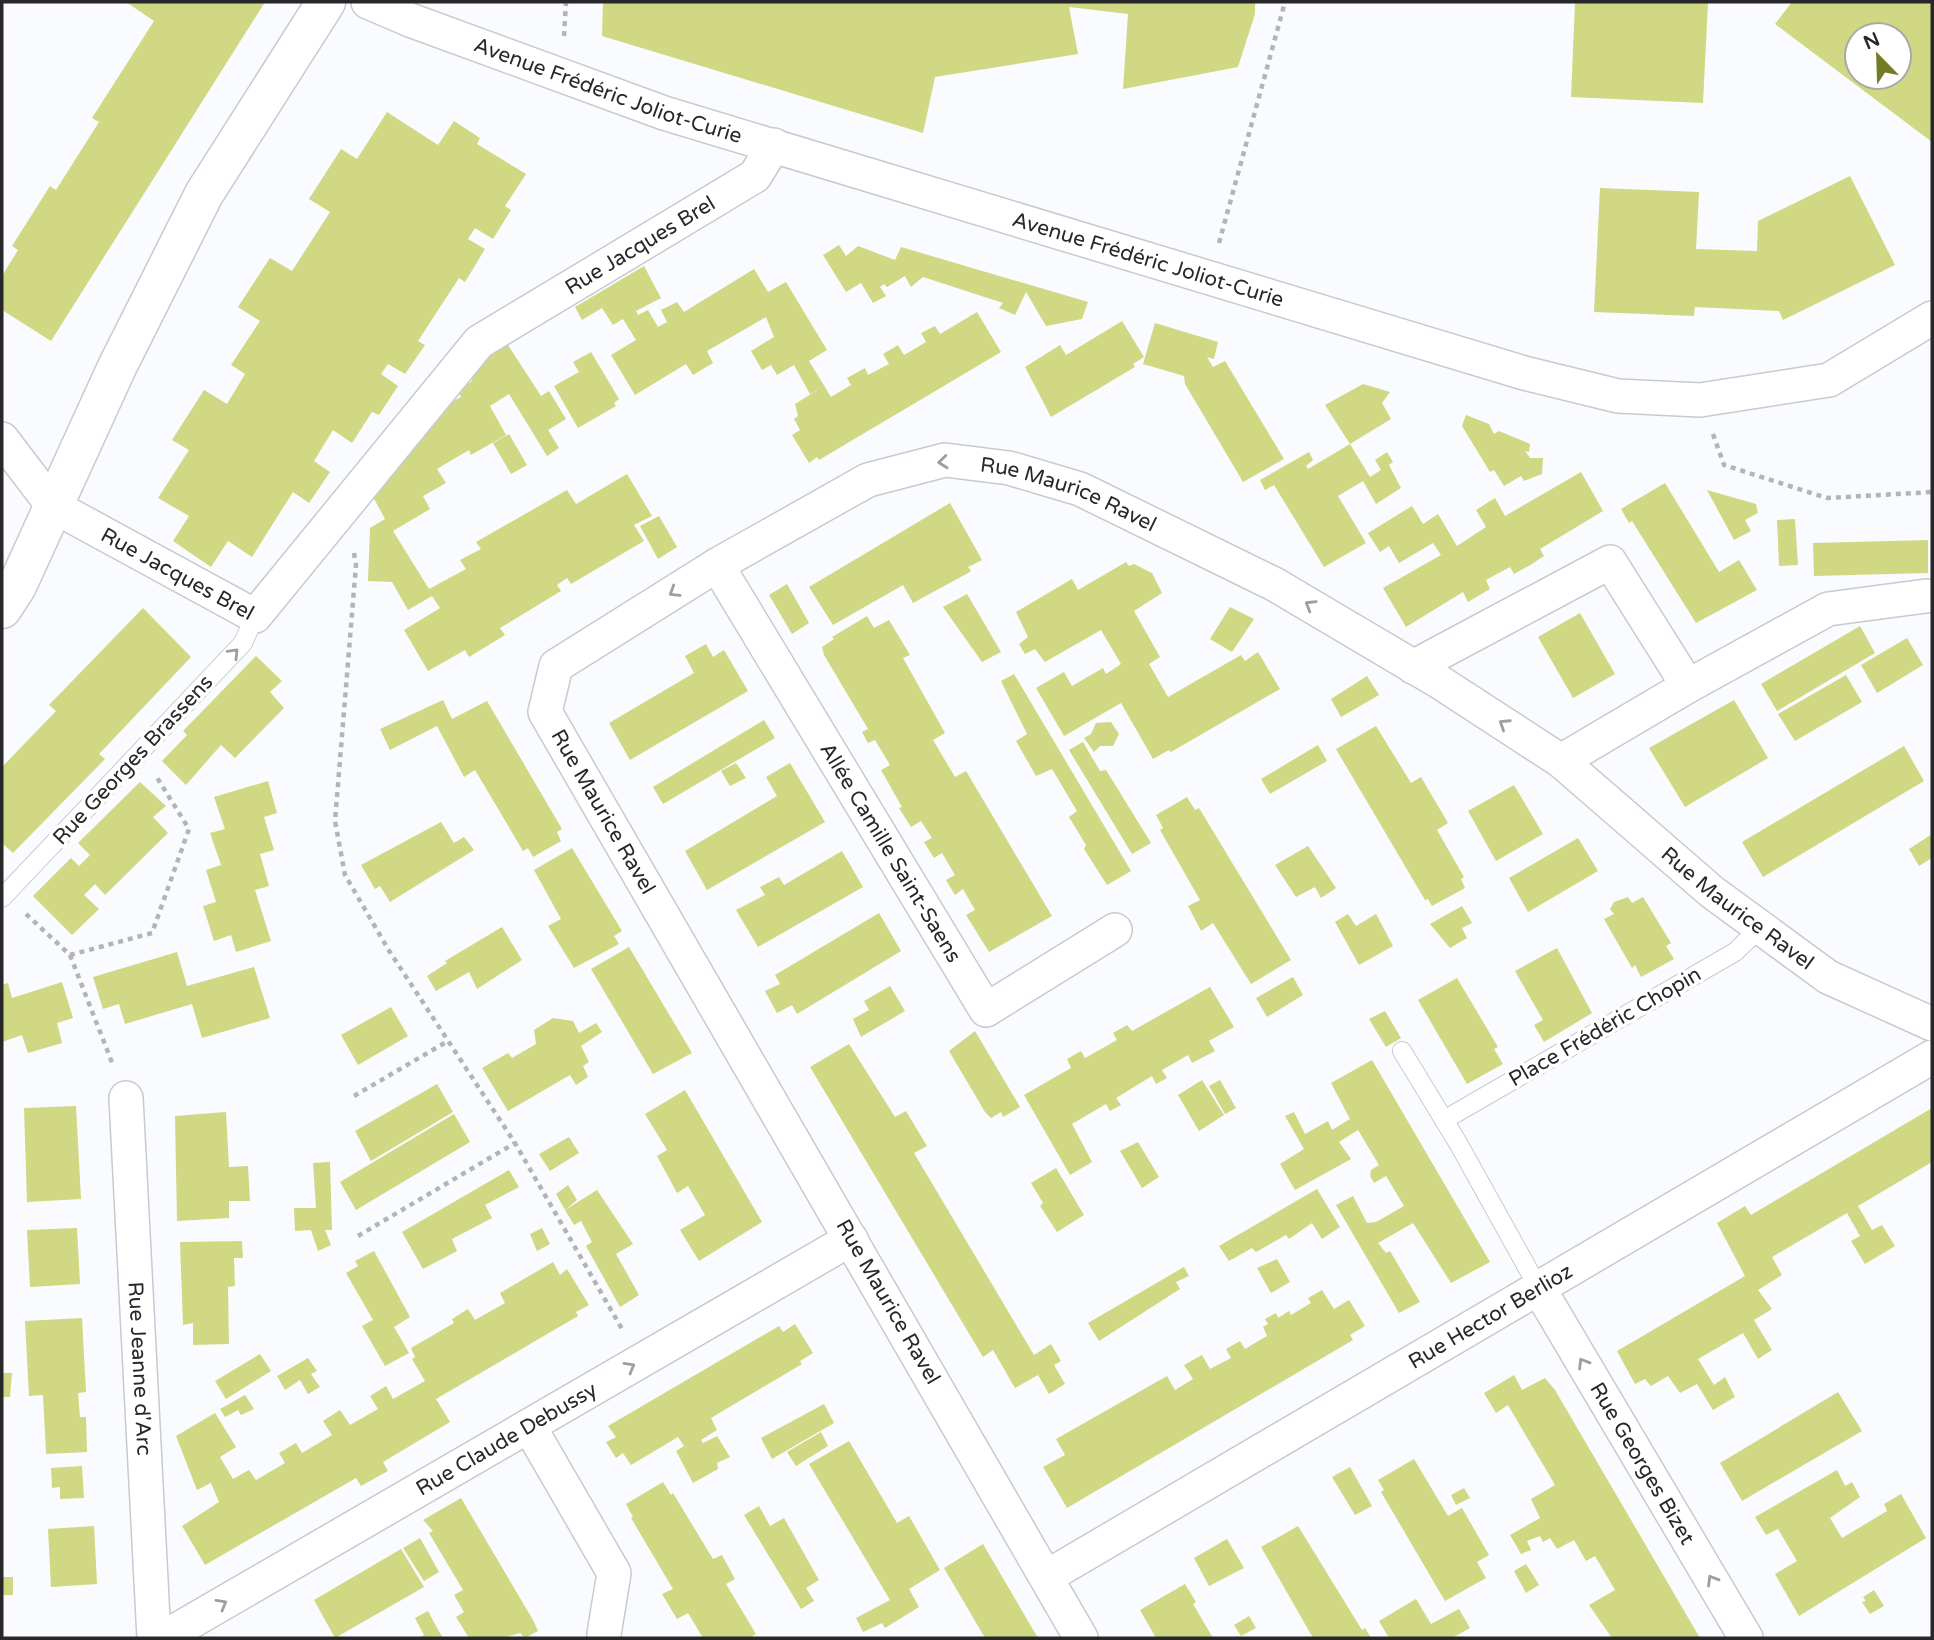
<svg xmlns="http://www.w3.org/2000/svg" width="1934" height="1640" font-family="'Varela Round',sans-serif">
<rect width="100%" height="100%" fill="#fafbfe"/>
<g fill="#d0d883" fill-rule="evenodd">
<polygon points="126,2 265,2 51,341 2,310 2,276 18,250 12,246 50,186 56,190 99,122 92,118 154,21"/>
<polygon points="603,2 1255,2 1255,14 1238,67 1123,89 1128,14 1069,7 1078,54 935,77 923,133 602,36"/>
<polygon points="1575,2 1708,3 1703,103 1571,97"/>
<path d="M1792,2H1932V142L1775,24ZM1857,35H1899V77H1857Z"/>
<polygon points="387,112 438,145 454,121 480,138 477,144 526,174 505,206 511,210 493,239 475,228 468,239 485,249 465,282 459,278 418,341 425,345 405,374 388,364 381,374 398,386 379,415 372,412 352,443 333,430 314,461 330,472 309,503 293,492 252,557 228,541 211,567 173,541 189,516 158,498 189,450 172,440 204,390 227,404 245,374 231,365 260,321 238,307 270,258 292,271 330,212 309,199 341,149 357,159"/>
<polygon points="1850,176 1895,265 1783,320 1779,311 1695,307 1694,316 1594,312 1600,188 1699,192 1696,249 1757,251 1758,221"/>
<polygon points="839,245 846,256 858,246 895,260 901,247 1088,302 1082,319 1046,326 1026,292 1015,315 999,308 1003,303 923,277 911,287 905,276 887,287 884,284 880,287 886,296 873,303 861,283 846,292 823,255"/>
<polygon points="644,266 661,298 636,311 638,315 648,310 658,327 667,322 661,310 677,302 684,312 754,269 768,292 786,282 827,350 809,361 831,397 851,385 847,378 865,368 868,375 889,364 883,354 898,345 904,355 926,342 921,333 935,326 940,334 977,312 1001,352 819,460 817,457 809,463 792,435 800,430 794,419 798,416 795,404 819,389 810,394 794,365 777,375 771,365 762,370 751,351 774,337 766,317 707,351 713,363 693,375 686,364 635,395 611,355 636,340 623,319 613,325 602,308 582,320 575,307"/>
<polygon points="1122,321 1144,357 1133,364 1135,367 1051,417 1025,367 1060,345 1066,355"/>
<polygon points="1155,323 1218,342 1214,359 1207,357 1213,367 1225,361 1284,459 1243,482 1185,384 1184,376 1143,364"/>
<polygon points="508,345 541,396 549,391 566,419 548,430 559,448 547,456 509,394 490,406 506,435 471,455 469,450 437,469 446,483 423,496 430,509 393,531 429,589 466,569 460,560 481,549 476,542 567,490 576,504 627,474 652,516 634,525 644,541 571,584 567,578 557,585 561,591 500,628 505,635 469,657 465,650 428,671 404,630 440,608 432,596 408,610 392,582 368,581 370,528 385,519 372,495 447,404 461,397 458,391 472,381 470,377 485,359"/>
<polygon points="591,352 619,399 614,403 616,406 578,428 554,386 579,372 573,362"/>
<polygon points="1363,384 1390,392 1382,403 1391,419 1350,444 1325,405"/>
<polygon points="1466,415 1489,424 1494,434 1499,431 1530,444 1529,452 1525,451 1530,458 1543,458 1542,474 1524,481 1521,476 1504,486 1494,470 1490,472 1462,426"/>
<polygon points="509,434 527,465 511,474 493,443"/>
<polygon points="1350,444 1370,477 1381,470 1375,460 1387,452 1393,462 1389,465 1401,488 1376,504 1363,481 1338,496 1366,543 1324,567 1274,485 1265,490 1260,480 1309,452 1313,460 1306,466 1308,469"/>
<polygon points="1581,472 1603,511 1540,549 1544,556 1532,564 1514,574 1510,567 1486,580 1490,589 1468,602 1463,592 1406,627 1383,588 1441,555 1433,543 1399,563 1389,546 1380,552 1368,533 1412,506 1423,524 1438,514 1457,546 1486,527 1476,510 1495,498 1505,516"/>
<polygon points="1665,483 1719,572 1739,560 1757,590 1696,623 1632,521 1629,523 1621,509"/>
<polygon points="1707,490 1756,504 1758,513 1745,520 1751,531 1734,540"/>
<polygon points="950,503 982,560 968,567 971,571 968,573 913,603 903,585 833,625 809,587"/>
<polygon points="659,516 677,547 658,559 640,526"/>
<polygon points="1795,519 1798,565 1779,566 1777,520"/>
<polygon points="1928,540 1928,573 1814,576 1813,543"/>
<polygon points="1126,562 1129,566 1134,564 1152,573 1162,593 1134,611 1160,657 1149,664 1168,697 1241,655 1245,661 1258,652 1280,689 1171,752 1169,750 1153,759 1121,703 1064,736 1036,688 1064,672 1072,686 1103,668 1106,674 1121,664 1101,630 1045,662 1035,649 1025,654 1019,644 1028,637 1016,612 1072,579 1078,590"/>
<polygon points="787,584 809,623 792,634 769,595"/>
<polygon points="967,594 1001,652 982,662 943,607"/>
<polygon points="1230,607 1254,619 1232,652 1210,639"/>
<polygon points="143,608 191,657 99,754 105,759 13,853 2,843 2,767 56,711 49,705"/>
<polygon points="1580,613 1615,674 1573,698 1538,637"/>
<polygon points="867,616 874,628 889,620 910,655 903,658 945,733 933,740 955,777 966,771 1052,916 989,952 966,915 975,910 963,889 955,895 946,880 955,875 942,853 934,858 924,842 932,838 921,821 911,827 899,808 902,807 881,770 890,765 875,740 868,743 862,732 868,729 824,655 822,647 834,639 832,637"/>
<polygon points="1860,626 1875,653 1777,711 1761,684"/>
<polygon points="1907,638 1923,665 1877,693 1861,665"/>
<polygon points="706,644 713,657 724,650 748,691 630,760 609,723 694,673 685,656"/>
<polygon points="256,656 282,681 270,692 284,708 235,758 221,745 186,785 162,761 187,735 183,731"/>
<polygon points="1014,674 1131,871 1107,885 1084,849 1086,845 1069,817 1077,811 1052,769 1036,776 1016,741 1027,734 1001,681"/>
<polygon points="1846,675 1862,702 1795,741 1778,714"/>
<polygon points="1367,676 1379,695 1341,717 1331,699"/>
<polygon points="443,700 452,719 487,701 562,829 557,832 561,841 533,857 528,848 523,851 475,770 464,777 437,726 390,750 380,729"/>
<polygon points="1734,700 1768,758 1685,807 1649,748"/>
<polygon points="764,720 775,738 663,804 653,787"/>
<polygon points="1111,722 1119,734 1113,746 1100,746 1094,752 1084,738 1091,734 1096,723"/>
<polygon points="1376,726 1411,783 1421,777 1448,823 1437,830 1464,877 1461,879 1465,888 1432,906 1428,899 1425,900 1336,749"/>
<polygon points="1083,742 1100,771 1106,770 1151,843 1132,854 1069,750"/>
<polygon points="1318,745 1327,761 1270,794 1261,779"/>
<polygon points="1904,746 1924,781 1763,877 1742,842"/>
<polygon points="736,763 746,778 730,786 721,771"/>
<polygon points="790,763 825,822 707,890 685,851 777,796 766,777"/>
<polygon points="268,781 277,813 264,817 274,850 260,854 269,886 255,890 271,941 236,952 231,935 214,941 203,906 216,902 206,870 221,865 210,833 225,829 214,797"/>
<polygon points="140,782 166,806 153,817 168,833 105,895 95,884 84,895 99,909 72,935 33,896 71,858 79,866 90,855 78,843"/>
<polygon points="1514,785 1543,834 1496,861 1468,811"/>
<polygon points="1187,797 1195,810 1199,808 1291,960 1251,984 1213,923 1201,931 1188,906 1200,900 1160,830 1163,828 1156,815"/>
<polygon points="441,822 454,843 464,837 474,850 390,902 380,886 375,889 361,865"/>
<polygon points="1932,834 1932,858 1919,866 1909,849"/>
<polygon points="1578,838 1598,871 1528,912 1509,878"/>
<polygon points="1308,846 1336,888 1321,898 1315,887 1296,897 1275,865"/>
<polygon points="572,848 622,931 614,936 619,944 574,968 548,926 561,919 534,870"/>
<polygon points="842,851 863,887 758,947 736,910 765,895 760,887 779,877 784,885"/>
<polygon points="1628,897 1632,903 1643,897 1671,943 1666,946 1674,959 1641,977 1635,965 1632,968 1604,919 1614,914 1610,909 1614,902"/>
<polygon points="1462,906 1472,923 1462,928 1467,938 1450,948 1430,924"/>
<polygon points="879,913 901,951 797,1014 792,1005 777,1013 765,991 780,984 775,975"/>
<polygon points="1348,914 1356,926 1376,914 1393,946 1359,965 1335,922"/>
<polygon points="502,927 522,960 477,989 469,972 436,991 427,976 447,963 445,961"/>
<polygon points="629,947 692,1053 653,1074 591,969"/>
<polygon points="1557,948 1592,1013 1544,1042 1534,1025 1543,1020 1515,971"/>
<polygon points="177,952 187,986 254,967 270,1018 202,1038 192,1004 125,1024 119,1004 103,1009 93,977"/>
<polygon points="1293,977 1303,995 1267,1017 1256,998"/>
<polygon points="1457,978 1498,1047 1494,1049 1503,1064 1467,1084 1418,1000"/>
<polygon points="62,982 73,1018 57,1023 62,1043 28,1053 22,1035 2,1042 2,985 8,983 12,998"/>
<polygon points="890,986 905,1011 861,1037 853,1019 869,1010 864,1001"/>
<polygon points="1210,987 1234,1027 1209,1041 1215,1051 1192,1063 1188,1055 1162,1070 1167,1078 1156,1084 1152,1076 1116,1098 1121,1105 1110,1111 1106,1104 1072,1124 1092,1162 1070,1175 1024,1095 1071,1068 1067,1059 1081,1051 1085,1058 1117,1040 1113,1033 1127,1025 1132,1031"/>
<polygon points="391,1007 408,1036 358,1065 341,1035"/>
<polygon points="1385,1011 1401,1038 1386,1047 1369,1019"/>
<polygon points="553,1018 573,1021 579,1033 596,1023 602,1032 581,1046 589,1062 583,1066 588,1077 576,1085 570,1075 508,1111 482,1068 508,1053 512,1058 536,1044 534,1030"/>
<polygon points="975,1031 1020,1107 1003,1117 1001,1112 991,1118 985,1112 949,1051"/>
<polygon points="849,1044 895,1117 906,1111 927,1146 914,1153 936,1190 1034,1355 1051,1344 1061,1361 1054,1365 1065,1384 1049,1394 1038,1375 1015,1388 993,1350 983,1357 810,1067"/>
<polygon points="1372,1060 1490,1262 1451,1283 1413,1223 1378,1243 1386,1253 1390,1251 1420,1302 1399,1313 1336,1205 1353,1196 1367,1223 1376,1222 1404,1206 1386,1176 1374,1183 1370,1176 1371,1170 1379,1165 1358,1130 1339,1142 1351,1159 1295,1190 1280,1164 1304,1149 1285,1116 1294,1112 1305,1134 1328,1121 1332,1130 1350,1119 1331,1083"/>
<polygon points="1202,1080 1224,1115 1199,1131 1178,1095"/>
<polygon points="1220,1080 1236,1108 1225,1114 1209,1086"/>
<polygon points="437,1084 453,1112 371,1161 355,1131"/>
<polygon points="685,1090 762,1222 699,1261 680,1230 705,1215 688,1186 677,1193 657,1156 667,1150 645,1114"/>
<polygon points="76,1106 81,1199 27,1202 24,1108"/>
<polygon points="1932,1108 1932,1162 1858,1206 1872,1230 1882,1225 1895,1246 1865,1264 1851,1241 1860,1236 1847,1213 1772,1257 1782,1275 1758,1290 1772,1309 1754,1320 1772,1350 1758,1359 1743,1333 1698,1359 1714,1385 1725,1377 1735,1397 1713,1410 1697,1384 1680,1393 1668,1376 1651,1386 1645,1379 1635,1384 1617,1351 1745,1276 1717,1223 1745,1206 1751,1215"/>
<polygon points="226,1112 229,1167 248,1166 250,1201 229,1201 229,1218 177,1221 175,1116"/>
<polygon points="454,1114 470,1142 356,1210 340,1182"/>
<polygon points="569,1137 579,1153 550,1171 539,1154"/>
<polygon points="1138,1142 1159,1177 1142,1188 1120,1151"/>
<polygon points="330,1162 332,1230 325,1230 331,1245 318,1251 311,1230 295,1231 294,1208 316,1208 313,1163"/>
<polygon points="1056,1168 1084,1215 1057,1232 1040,1206 1043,1203 1031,1183"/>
<polygon points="509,1170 519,1187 485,1205 492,1218 452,1239 457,1251 423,1269 402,1232"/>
<polygon points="568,1185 577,1200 565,1210 556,1194"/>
<polygon points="1317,1189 1340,1227 1322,1239 1312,1223 1289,1239 1286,1235 1256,1252 1252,1248 1229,1261 1219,1246"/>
<polygon points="597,1190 633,1244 616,1254 639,1295 620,1307 586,1246 592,1242 581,1221 574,1225 565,1210"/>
<polygon points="77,1228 80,1284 30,1287 27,1230"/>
<polygon points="542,1228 550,1244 537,1251 530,1234"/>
<polygon points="242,1241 243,1258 234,1258 235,1286 228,1287 229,1344 193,1345 193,1323 183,1325 180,1242"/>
<polygon points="374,1251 410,1317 394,1327 409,1353 385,1366 362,1326 373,1320 346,1273 358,1266 355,1261"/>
<polygon points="1277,1259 1290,1282 1271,1293 1257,1268"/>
<polygon points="553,1262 560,1275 567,1269 589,1305 576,1312 578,1316 436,1399 450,1422 383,1462 388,1471 361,1486 356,1478 205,1565 182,1526 219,1502 211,1483 197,1490 176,1436 215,1413 236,1447 220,1457 233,1479 249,1470 256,1480 285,1463 279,1453 296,1443 302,1453 332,1435 323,1421 340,1410 350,1425 378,1409 370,1396 386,1386 393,1399 425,1381 412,1359 415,1357 411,1348 454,1323 452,1319 468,1309 475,1320 505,1303 500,1293"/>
<polygon points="1184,1267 1189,1276 1176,1282 1180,1289 1099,1341 1088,1323"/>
<polygon points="1322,1290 1334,1309 1349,1300 1365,1326 1350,1335 1353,1340 1067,1508 1043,1467 1065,1455 1056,1439 1167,1376 1175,1390 1193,1379 1184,1365 1202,1355 1210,1369 1231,1358 1226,1349 1240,1341 1245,1349 1267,1336 1263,1327 1268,1324 1265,1319 1276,1313 1278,1318 1289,1311 1291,1315 1311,1303 1308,1298"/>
<polygon points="82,1318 86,1392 78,1393 80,1417 86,1417 87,1452 46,1454 43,1395 29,1396 25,1321"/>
<polygon points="795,1324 813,1353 800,1361 802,1364 711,1418 717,1430 701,1440 703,1443 717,1436 730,1457 717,1463 718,1469 693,1483 676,1451 684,1446 678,1437 631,1465 623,1453 616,1458 606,1442 616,1437 608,1426 779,1326 783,1332"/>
<polygon points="260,1354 271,1371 226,1399 215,1381"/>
<polygon points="308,1358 317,1371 311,1374 320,1387 308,1394 300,1380 285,1390 277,1376"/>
<polygon points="2,1373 12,1373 10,1397 2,1397"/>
<polygon points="1514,1375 1522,1390 1545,1378 1555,1390 1700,1638 1612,1638 1589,1605 1615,1590 1595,1556 1586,1561 1574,1540 1557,1549 1550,1538 1543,1542 1540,1536 1527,1541 1531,1550 1521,1554 1510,1535 1540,1518 1531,1499 1555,1485 1508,1405 1496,1413 1484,1393"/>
<polygon points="1838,1392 1862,1431 1742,1501 1720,1463"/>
<polygon points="245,1395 254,1409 241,1415 238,1410 225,1417 220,1409"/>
<polygon points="824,1404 834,1423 772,1459 761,1438"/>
<polygon points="821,1432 828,1446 796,1466 787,1452"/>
<polygon points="849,1441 897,1523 909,1516 940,1570 909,1589 919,1607 885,1628 882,1623 863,1632 856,1618 890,1600 809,1464"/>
<polygon points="1414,1459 1448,1516 1462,1508 1489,1555 1477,1562 1486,1578 1445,1601 1381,1492 1384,1490 1378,1480"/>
<polygon points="82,1466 84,1498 60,1499 60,1487 52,1488 51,1468"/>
<polygon points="1350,1467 1372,1506 1355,1515 1332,1477"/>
<polygon points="1837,1470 1845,1486 1852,1482 1860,1497 1830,1518 1842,1538 1887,1511 1884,1504 1901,1494 1926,1538 1799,1616 1775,1574 1797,1561 1778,1529 1766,1535 1755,1517"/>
<polygon points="663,1482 671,1495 673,1493 713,1559 722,1555 735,1579 726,1584 756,1634 750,1638 703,1638 688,1613 677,1619 662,1594 673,1589 631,1518 633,1517 626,1504"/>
<polygon points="1464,1488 1470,1498 1456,1505 1451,1495"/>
<polygon points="461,1498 533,1620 538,1631 525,1638 520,1633 503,1638 469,1638 456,1617 464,1612 454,1595 463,1590 429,1533 433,1531 423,1520"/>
<polygon points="759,1506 770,1526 784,1518 819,1580 806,1588 814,1601 801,1609 744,1515"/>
<polygon points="94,1526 97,1584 51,1587 48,1529"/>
<polygon points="1298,1526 1362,1630 1365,1628 1371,1638 1313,1638 1261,1547"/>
<polygon points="420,1538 439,1572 424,1581 403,1548"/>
<polygon points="1227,1539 1244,1568 1209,1586 1194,1558"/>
<polygon points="983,1544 990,1556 1038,1638 985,1638 944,1568"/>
<polygon points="401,1549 424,1587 335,1638 314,1600"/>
<polygon points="1526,1564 1539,1585 1526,1593 1514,1571"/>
<rect x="2" y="1577" width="11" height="18"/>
<polygon points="1185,1584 1196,1602 1193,1604 1213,1638 1156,1638 1140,1610"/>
<polygon points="1874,1590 1884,1606 1870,1614 1862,1602 1866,1601 1863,1597"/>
<polygon points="1416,1599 1431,1624 1459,1609 1470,1628 1452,1638 1389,1638 1379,1621"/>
<polygon points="428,1611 437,1628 443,1638 419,1638 424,1635 415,1618"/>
<polygon points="1249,1616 1256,1628 1241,1636 1234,1625"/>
</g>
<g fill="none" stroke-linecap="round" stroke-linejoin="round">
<defs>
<g id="lane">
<polyline points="2,898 243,643 255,616"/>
<polyline points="1402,1051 1458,1143 1538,1287"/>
<polyline points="1444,1120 1735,952 1761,927"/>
</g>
<g id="street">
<path id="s1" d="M368,2L410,20L664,113L1524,373L1618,396L1700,400L1829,380L1932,318"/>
<path id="s2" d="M2,439L53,506L255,616L479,342L755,176L774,145"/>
<path id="s3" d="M717,565L986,1010L1115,930"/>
<polyline points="1413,667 1610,562 1688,686 1828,609 1926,596"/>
<polyline points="1561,761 1688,686"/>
<path id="s4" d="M126,1098L154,1638"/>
<path id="s5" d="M1538,1287L1746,1638"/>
<polyline points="529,1426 614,1573 604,1634"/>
<path id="s6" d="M1048,1576L1932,1057"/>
<path id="s7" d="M163,1638L851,1239"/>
<path id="s8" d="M1081,1638L545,712L556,666L717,565L868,480L945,460L1009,468L1080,489L1274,584L1438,681L1561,761L1712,892L1828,977L1932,1024"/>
</g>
<polyline id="secondary" points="2,609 17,586 117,367 204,194 326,2"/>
</defs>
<use href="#lane" stroke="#c8cad1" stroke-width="20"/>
<use href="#street" stroke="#c8cad1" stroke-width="36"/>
<use href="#secondary" stroke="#c8cad1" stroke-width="41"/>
<g stroke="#b3b4b7" stroke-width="4.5" stroke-dasharray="5 5" stroke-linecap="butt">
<polyline points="564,36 566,2"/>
<polyline points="1219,243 1285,2"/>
<polyline points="1713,434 1724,465 1827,498 1932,492"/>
<polyline points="354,553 356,565 335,821 345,875 388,949 515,1143 622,1329"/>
<polyline points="26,914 70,955 152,933 189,829 156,776"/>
<polyline points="70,955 113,1065"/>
<polyline points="354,1096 448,1041"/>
<polyline points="358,1236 515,1143"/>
</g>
<use href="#lane" stroke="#fff" stroke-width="18"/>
<use href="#street" stroke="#fff" stroke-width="33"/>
<use href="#secondary" stroke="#fff" stroke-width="38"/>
</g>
<defs><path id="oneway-chevron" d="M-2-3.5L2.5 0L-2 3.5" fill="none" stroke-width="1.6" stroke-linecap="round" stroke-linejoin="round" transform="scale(1.75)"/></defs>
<g stroke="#9e9ea0">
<use href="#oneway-chevron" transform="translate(943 462) rotate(174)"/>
<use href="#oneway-chevron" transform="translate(674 592) rotate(148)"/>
<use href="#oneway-chevron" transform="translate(1310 605) rotate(-149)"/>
<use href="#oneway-chevron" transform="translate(234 653) rotate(-46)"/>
<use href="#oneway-chevron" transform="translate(1504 724) rotate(-147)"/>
<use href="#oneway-chevron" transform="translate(1583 1363) rotate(-121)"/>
<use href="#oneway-chevron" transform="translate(630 1367) rotate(-30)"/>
<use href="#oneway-chevron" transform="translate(1712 1580) rotate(-121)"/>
<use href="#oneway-chevron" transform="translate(222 1604) rotate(-30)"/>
</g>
<g text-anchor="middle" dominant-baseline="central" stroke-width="7" stroke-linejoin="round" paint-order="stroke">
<g font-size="21" fill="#28282b" stroke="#fff">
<text stroke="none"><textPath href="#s1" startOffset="256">Avenue Frédéric Joliot-Curie</textPath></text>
<text stroke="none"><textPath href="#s2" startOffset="856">Rue Jacques Brel</textPath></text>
<text stroke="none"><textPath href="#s1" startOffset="822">Avenue Frédéric Joliot-Curie</textPath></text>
<text stroke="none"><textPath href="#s8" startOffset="1689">Rue Maurice Ravel</textPath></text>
<text stroke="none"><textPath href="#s2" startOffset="226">Rue Jacques Brel</textPath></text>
<text transform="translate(133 760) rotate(-47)">Rue Georges Brassens</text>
<text transform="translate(603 812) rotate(60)">Rue Maurice Ravel</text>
<text stroke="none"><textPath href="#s3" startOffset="336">Allée Camille Saint-Saens</textPath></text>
<text stroke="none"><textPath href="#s8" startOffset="2482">Rue Maurice Ravel</textPath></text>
<text transform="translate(1605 1027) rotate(-30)">Place Frédéric Chopin</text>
<text transform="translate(888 1302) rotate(60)">Rue Maurice Ravel</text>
<text stroke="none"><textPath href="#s6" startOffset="513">Rue Hector Berlioz</textPath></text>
<text stroke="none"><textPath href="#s4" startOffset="271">Rue Jeanne d'Arc</textPath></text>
<text stroke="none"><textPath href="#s7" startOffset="397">Rue Claude Debussy</textPath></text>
<text stroke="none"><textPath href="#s5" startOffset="205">Rue Georges Bizet</textPath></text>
</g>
</g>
<rect width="1934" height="1640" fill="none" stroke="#28282b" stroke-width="7"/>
<g transform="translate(1878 56) rotate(337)"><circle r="33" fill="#ffffff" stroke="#a9a9aa" stroke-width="2"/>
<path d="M0-5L12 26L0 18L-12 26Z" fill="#757b25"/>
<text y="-10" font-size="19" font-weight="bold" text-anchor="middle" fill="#28282b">N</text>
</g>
</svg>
